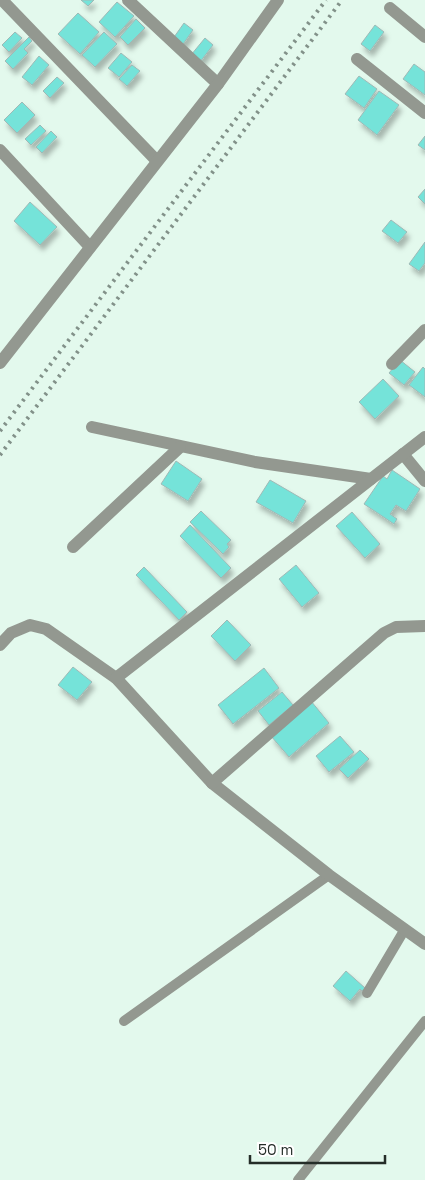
<svg xmlns="http://www.w3.org/2000/svg" width="425" height="1180" font-family="'Space Grotesk',sans-serif">
<defs>
<filter id="shadow"><feDropShadow dx="3" dy="5.5" stdDeviation="2.5" flood-color="#0004"/></filter>
</defs>
<rect width="100%" height="100%" fill="#e3f9ed"/>
<g fill="#75e3d9" stroke="#9fb9b6" filter="url(#shadow)">
<polygon points="81,0 94,0 88,6"/>
<polygon points="117,2 134,16 115,37 99,22"/>
<polygon points="78,13 99,32 80,54 58,34"/>
<polygon points="136,19 145,28 128,45 120,37"/>
<polygon points="184,23 193,30 181,47 172,40"/>
<polygon points="375,25 384,32 370,51 361,44"/>
<polygon points="15,32 22,38 9,52 2,45"/>
<polygon points="104,32 117,44 95,67 82,55"/>
<polygon points="29,37 32,41 24,49 28,53 13,69 5,61"/>
<polygon points="205,38 213,45 200,62 191,55"/>
<polygon points="121,53 132,62 119,77 108,68"/>
<polygon points="39,56 49,65 32,85 22,77"/>
<polygon points="414,64 425,72 425,95 403,79"/>
<polygon points="132,65 140,71 127,86 119,79"/>
<polygon points="359,76 377,89 364,108 345,94"/>
<polygon points="57,77 64,83 50,98 43,91"/>
<polygon points="379,91 399,105 377,135 358,120"/>
<polygon points="22,102 35,115 17,133 4,120"/>
<polygon points="40,125 46,131 31,145 25,139"/>
<polygon points="51,131 57,137 42,153 36,147"/>
<polygon points="425,136 425,150 418,145"/>
<polygon points="425,189 425,204 418,197"/>
<polygon points="30,202 57,227 40,245 14,221"/>
<polygon points="391,220 407,232 398,243 382,231"/>
<polygon points="425,242 425,263 419,271 409,264"/>
<polygon points="400,360 415,372 404,385 389,373"/>
<polygon points="423,367 425,369 425,397 409,385"/>
<polygon points="383,379 399,396 375,419 359,402"/>
<polygon points="176,461 202,479 188,501 161,484"/>
<polygon points="392,470 420,489 406,511 396,505 390,514 397,519 394,524 364,504 383,476 387,479"/>
<polygon points="270,480 306,501 293,523 256,502"/>
<polygon points="201,511 231,540 227,544 229,547 223,554 190,522"/>
<polygon points="352,512 380,544 365,558 336,526"/>
<polygon points="190,525 231,568 221,578 180,536"/>
<polygon points="296,565 319,593 302,607 279,579"/>
<polygon points="144,567 187,612 179,620 136,575"/>
<polygon points="227,620 251,645 235,661 211,636"/>
<polygon points="73,667 92,682 77,700 58,685"/>
<polygon points="264,668 279,688 233,724 218,705"/>
<polygon points="282,692 293,705 269,725 258,711"/>
<polygon points="311,701 329,723 289,757 271,736"/>
<polygon points="340,736 354,752 329,772 316,756"/>
<polygon points="360,750 369,759 348,778 339,769"/>
<polygon points="346,971 365,988 362,991 360,989 350,1001 333,986"/>
</g>
<g fill="none" stroke-linecap="round" stroke-linejoin="round">
<g stroke="#939890" stroke-width="10">
<polyline points="367,993 405,929"/>
<polyline points="124,1021 329,875"/>
<polyline points="298,1180 425,1021"/>
</g>
<g stroke="#939890" stroke-width="12">
<polyline points="2,0 157,161"/>
<polyline points="128,0 218,84"/>
<polyline points="390,8 425,37"/>
<polyline points="357,59 425,113"/>
<polyline points="0,150 90,247"/>
<polyline points="0,363 218,84 278,0"/>
<polyline points="392,364 425,330"/>
<polyline points="92,427 255,462 371,479"/>
<polyline points="403,454 425,481"/>
<polyline points="73,547 180,447"/>
<polyline points="0,645 11,633 30,625 46,629 116,678 212,783 329,875 425,944"/>
<polyline points="116,678 425,437"/>
<polyline points="212,783 384,633 396,627 425,626"/>
</g>
<g stroke="#829189" stroke-width="4" stroke-dasharray="2.5 5" stroke-linecap="butt">
<polyline points="0,431 326,0"/>
<polyline points="0,455 342,0"/>
</g>
</g>
<path d="M250 1155v8h135v-8" fill="none" stroke="#242d28" stroke-width="2.5"/>
<text x="258" y="1155" font-size="15" fill="#242d28" stroke="#ffffff" stroke-width="4" paint-order="stroke">50 m</text>
</svg>
